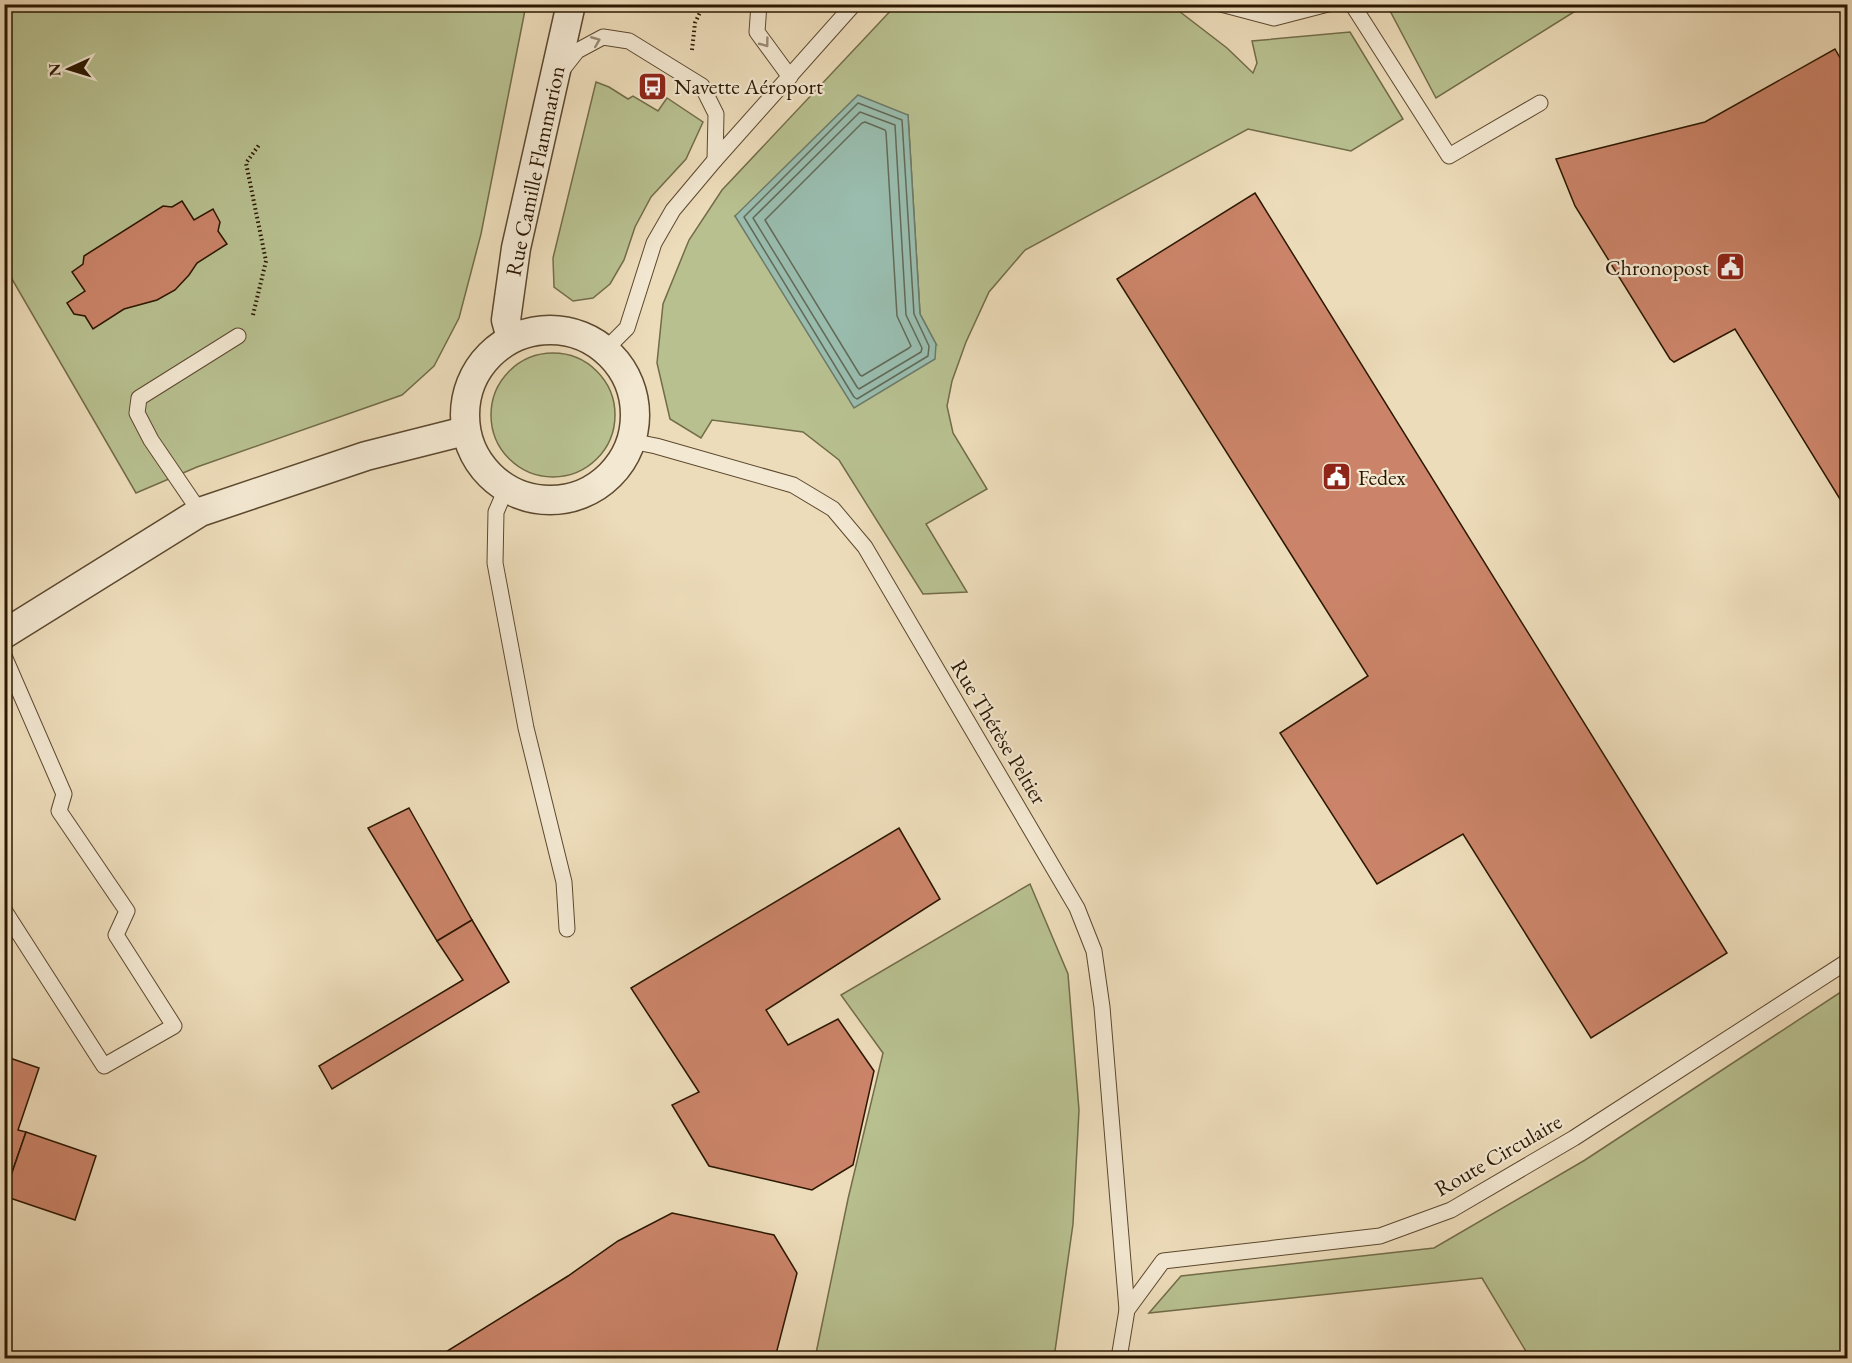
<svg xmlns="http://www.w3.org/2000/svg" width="1852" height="1363" font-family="'EB Garamond',serif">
<rect width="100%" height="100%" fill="#eddcba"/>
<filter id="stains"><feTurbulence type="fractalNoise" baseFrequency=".00333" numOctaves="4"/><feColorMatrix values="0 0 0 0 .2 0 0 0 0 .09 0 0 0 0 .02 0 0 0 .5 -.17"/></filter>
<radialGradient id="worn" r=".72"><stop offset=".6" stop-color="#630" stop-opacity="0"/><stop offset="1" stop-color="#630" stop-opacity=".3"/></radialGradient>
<g fill="#b8c090" stroke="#726c48" stroke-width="1.5" fill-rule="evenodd">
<polygon points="1393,4 1585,4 1585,5 1436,98 1388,7"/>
<polygon points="4,5 526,5 481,234 459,318 434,366 402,395 197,467 136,493 5,267"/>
<path d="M896,5H1171L1227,48L1253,73L1257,63L1252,41L1350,32L1403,119L1351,151L1248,129L1025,250L989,292L966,342L952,381L947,406L953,433L987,489L926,524L967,592L923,594L839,460L803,432L712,420L701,438L670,419L657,363L663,304L689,240L722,190ZM908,115L920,314L936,344L735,216Z"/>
<polygon points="596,82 609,87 628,99 633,96 658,111 667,98 703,122 686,159 651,197 635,227 624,260 610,284 593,298 573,301 554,287 553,258"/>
<circle cx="553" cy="415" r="62"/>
<polygon points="1030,884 1068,974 1079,1110 1073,1224 1054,1358 815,1358 848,1199 883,1053 841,995"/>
<polygon points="1847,988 1847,1358 1530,1358 1482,1278 1149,1313 1181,1276 1434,1248 1585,1160"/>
</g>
<polygon fill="#99bcae" stroke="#6d7a68" stroke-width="1.5" points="858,95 908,115 920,314 936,344 935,359 854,408 735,216"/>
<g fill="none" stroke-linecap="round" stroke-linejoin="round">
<g stroke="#626a57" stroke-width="1.5">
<polygon points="858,103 902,120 914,314 929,346 928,356 857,399 854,397 744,217"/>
<polygon points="860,112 895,125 906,315 922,348 921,352 859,389 857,387 753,218"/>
<polygon points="865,122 885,130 886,132 897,316 911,346 909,348 862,376 860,375 765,220 862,123"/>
</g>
</g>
<g fill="#cb8469" stroke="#2b1700" stroke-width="1.5">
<polygon points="1835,49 1848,72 1848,501 1843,504 1735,329 1674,362 1670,359 1575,206 1556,159 1705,122"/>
<polygon points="1255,193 1727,953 1591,1038 1463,834 1377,884 1280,733 1368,676 1117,279"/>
<polygon points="182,201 194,220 213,209 220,222 218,231 227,244 197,263 189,275 175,290 157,300 124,309 93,329 85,316 74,314 67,303 85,291 72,272 83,264 84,256 163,206 172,207"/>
<polygon points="409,808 472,920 437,941 368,828"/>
<polygon points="899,828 940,899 766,1010 788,1045 838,1019 874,1071 853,1165 812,1190 709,1166 672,1105 699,1092 631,988"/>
<polygon points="472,920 509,982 332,1089 319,1066 463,980 437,941"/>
<polygon points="4,1056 39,1068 18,1130 26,1132 10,1178 4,1176"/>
<polygon points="26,1132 96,1156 75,1220 4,1196"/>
<polygon points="672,1213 774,1235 797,1273 775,1358 436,1358 568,1276 618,1241"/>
</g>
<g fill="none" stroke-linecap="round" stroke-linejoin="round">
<defs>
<g id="service">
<polyline points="759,4 757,32 790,77"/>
<polyline points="1221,4 1274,18 1328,4"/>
<polyline points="1352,4 1449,156 1540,103"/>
<polyline points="562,70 577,51 603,37 629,41 702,86 716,114 715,160"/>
<polyline points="605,350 627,328 654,243 673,210 715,160 854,4"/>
<polyline points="631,441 656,446 793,485 833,509 865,547 1077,908 1094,951 1102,1007 1127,1310"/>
<polyline points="506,489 496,512 495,563 526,728 564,882 567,929"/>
<polyline points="200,512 151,440 137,413 139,398 238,336"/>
<polyline points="4,656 64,794 59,811 127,911 116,935 174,1026 104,1066 4,910"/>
<polyline points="1119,1358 1127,1310 1163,1261 1380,1236 1451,1210 1574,1138 1848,961"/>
</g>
<g id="minor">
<circle cx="550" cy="415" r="85"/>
<polyline points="511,338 506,320 516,248 571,4"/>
<polyline points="4,634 200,512 366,456 465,431"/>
</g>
</defs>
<use href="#service" stroke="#5c482e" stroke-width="17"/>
<use href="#minor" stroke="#5c482e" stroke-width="31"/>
<g stroke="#2b1700" stroke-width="4" stroke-dasharray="1.5 3" stroke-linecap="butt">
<polyline points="692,50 695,23 704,4"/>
<polyline points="253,315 266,261 246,163 259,145"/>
</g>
<use href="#service" stroke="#f3e8d2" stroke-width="15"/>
<use href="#minor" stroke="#f3e8d2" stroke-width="28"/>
</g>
<defs><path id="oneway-chevron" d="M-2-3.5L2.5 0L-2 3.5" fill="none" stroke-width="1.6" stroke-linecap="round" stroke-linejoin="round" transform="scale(1.5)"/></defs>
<g stroke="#998a74">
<use href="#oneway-chevron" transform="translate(596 41) rotate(-22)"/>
<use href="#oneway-chevron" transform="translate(765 43) rotate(53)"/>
</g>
<defs>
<symbol id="bus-square" viewBox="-11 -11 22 22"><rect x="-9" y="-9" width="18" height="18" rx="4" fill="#8f2418" stroke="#f3e8d2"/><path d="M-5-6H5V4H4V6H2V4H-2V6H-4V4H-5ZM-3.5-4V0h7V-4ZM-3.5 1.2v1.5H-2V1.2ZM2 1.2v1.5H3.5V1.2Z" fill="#fff"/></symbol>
<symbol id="civic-square" viewBox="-11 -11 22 22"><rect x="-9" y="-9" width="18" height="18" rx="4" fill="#8f2418" stroke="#f3e8d2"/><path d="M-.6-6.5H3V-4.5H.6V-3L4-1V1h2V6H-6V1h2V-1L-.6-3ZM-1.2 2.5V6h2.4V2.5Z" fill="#fff"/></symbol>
</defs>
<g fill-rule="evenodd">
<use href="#bus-square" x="636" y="70" width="33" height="33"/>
<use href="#civic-square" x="1714" y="250" width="33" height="33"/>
<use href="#civic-square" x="1320" y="460" width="33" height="33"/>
</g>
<g text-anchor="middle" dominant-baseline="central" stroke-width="4.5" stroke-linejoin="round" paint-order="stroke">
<g font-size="22" fill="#2b1700" stroke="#f3e8d2" text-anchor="start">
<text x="674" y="86">Navette Aéroport</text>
<text x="1709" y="267" text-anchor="end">Chronopost</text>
<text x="1358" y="477">Fedex</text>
</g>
<g font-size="22" fill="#2b1700" stroke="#f3e8d2">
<text transform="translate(535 171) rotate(-78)">Rue Camille Flammarion</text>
<text transform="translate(999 732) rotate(59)">Rue Thérèse Peltier</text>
<text transform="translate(1498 1155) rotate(-30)">Route Circulaire</text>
</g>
</g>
<rect width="1852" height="1363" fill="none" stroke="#eddcba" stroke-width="24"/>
<rect x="6" y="6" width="1840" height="1351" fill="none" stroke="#2b1700" stroke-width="3"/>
<rect x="12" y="12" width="1828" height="1339" fill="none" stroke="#2b1700" stroke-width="1.5"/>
<g transform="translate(69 69) rotate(266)" stroke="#f3e8d2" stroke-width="4.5" paint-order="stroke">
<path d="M0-4.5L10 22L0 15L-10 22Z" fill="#2b1700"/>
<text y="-9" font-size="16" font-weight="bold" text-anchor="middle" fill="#2b1700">N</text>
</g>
<rect width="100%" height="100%" filter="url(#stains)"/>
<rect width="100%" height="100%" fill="url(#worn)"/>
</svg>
